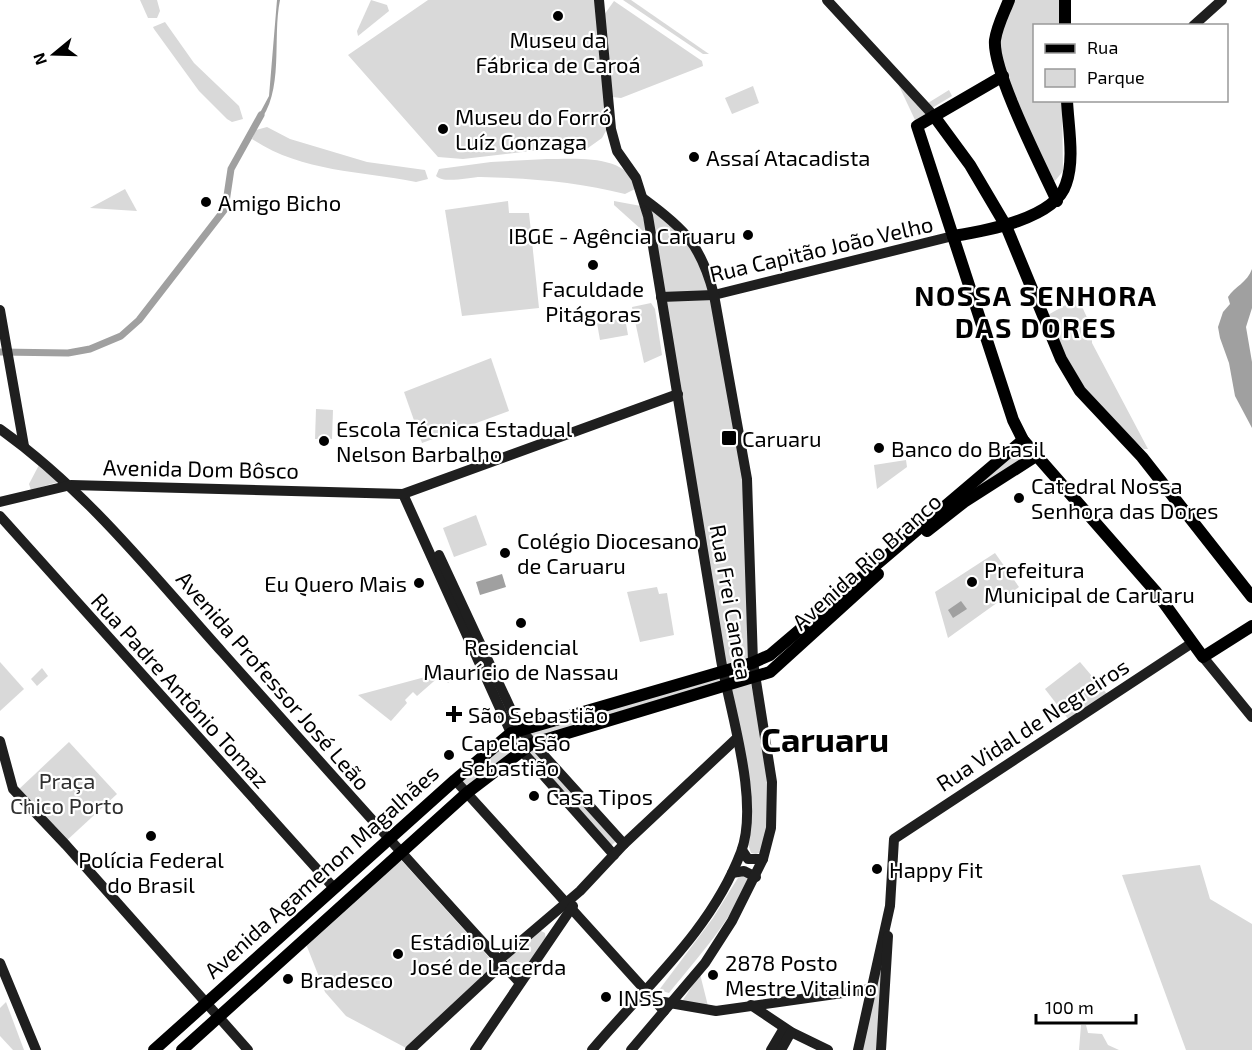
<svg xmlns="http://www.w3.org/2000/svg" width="1252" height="1050" font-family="'Exo 2',sans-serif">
<rect width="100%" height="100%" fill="#fff"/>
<g fill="#d9d9d9">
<polygon points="140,0 157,0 160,11 157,18 148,18"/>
<polygon points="371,0 387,5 389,11 358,36 357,31"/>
<polygon points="428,0 597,0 607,129 602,138 588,148 547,149 463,159 438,157 348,55"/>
<polygon points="623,0 631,0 709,54 703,54"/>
<polygon points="1012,0 1060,0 1060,25 1034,26 1034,100 1062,101 1063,171 1055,181 1051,180 1006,74 999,39"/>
<polygon points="614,1 702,61 703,66 621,98 612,97 604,15"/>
<polygon points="165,22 194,63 239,106 243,119 232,122 227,119 199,91 154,29 153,27"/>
<polygon points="892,71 931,114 916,122"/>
<polygon points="753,86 759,103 732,114 725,98"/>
<polygon points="949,90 952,96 932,108 928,103"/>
<path d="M267,127L290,139L367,162L425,170L428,179L416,182C360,171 301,172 252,139L256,130Z"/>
<path d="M547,159C572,159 631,153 635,189L625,194C579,182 528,178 481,177C469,177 444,184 436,176L439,169L491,162Z"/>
<polygon points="125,189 137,211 90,208"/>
<polygon points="508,201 509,213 529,213 539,308 462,316 445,210"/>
<polygon points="614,201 641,206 646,229 643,231 614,205"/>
<polygon points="648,203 689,240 711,294 664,296"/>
<polygon points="714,297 744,468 752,661 724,669 663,299"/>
<polygon points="1078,298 1096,337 1092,339 1092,343 1148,449 1144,449 1129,436 1085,394 1046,316"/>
<polygon points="651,303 655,309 662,355 644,363 632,307"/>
<polygon points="625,318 628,335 600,340 597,323"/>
<polygon points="491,358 509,411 422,443 404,392"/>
<polygon points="316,409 333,410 332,439 315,439"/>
<polygon points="1019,446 1029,459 966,499 984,477"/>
<polygon points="906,460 907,467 877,489 874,465"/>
<polygon points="39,465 58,482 31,490 29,484"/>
<polygon points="476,515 487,545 454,557 443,528"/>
<polygon points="995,553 1019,587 948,638 935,592"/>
<polygon points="657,587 659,594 667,593 674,635 640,642 627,592"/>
<polygon points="0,662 24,689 0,711"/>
<polygon points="1080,662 1107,694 1069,720 1045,689"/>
<polygon points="42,668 48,676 37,686 31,679"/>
<polygon points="455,669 458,675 448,683 441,675 417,696 413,692 405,700 407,703 391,721 358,695"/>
<polygon points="720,675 722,683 531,740 524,732"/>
<polygon points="751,684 766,758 769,820 761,852 756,854 751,853 749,847 730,688"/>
<polygon points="511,738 515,749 468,788 461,780"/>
<polygon points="69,742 117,794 65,842 17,791"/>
<polygon points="531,746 618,839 611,846 524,750"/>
<polygon points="401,860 496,965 408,1049 346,1016 325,992 306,944"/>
<polygon points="1200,865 1210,899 1252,924 1252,1050 1186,1050 1122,875"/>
<path d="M741,873L750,876C732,920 699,956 669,993L659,990L713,918Z"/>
<polygon points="265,920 272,927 256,941 250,934"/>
<polygon points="537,929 545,933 546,941 519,975 504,957"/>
<polygon points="882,943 880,1050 859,1050"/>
<polygon points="700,974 708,1006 681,1003"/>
<polygon points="6,1002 24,1050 13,1050 0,1036 0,1008"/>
<polygon points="1081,1025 1086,1025 1088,1033 1102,1034 1108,1045 1119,1050 1079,1050"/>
</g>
<g fill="#a0a0a0">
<path d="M277,0H280C272,39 285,91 258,124L255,122L269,96Z"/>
<path d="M1252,269V308L1246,327L1252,362V428L1235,396L1229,363L1220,338L1218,327L1223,312L1230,304L1228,297C1235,286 1247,283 1252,269Z"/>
<polygon points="502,574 506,587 480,595 476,582"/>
<polygon points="961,601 967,609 953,618 948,610"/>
</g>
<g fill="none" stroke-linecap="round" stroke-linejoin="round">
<polyline stroke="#a0a0a0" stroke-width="7" points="0,352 68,353 90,349 121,336 139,320 225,209 231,169 261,115"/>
<g stroke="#1f1f1f" stroke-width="10">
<polyline points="827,0 934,116"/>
<polyline points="1193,26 1222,0"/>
<polyline points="661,297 714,295 953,236"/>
<polyline points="0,310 24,446"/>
<path d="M0,429C87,491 152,574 223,653C321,763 420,874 520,983"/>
<polyline points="403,494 511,733 521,750 614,855"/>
<polyline points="0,502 71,485 403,494 678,394"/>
<polyline points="0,516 334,888"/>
<polyline points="439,555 520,729 624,844"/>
<polyline points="1203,657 1252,717"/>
<polyline points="0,741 13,789 66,845 248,1050"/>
<polyline points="455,780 664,1011"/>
<polyline points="742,850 748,859 763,859"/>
<polyline points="732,873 744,871 756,877"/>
<polyline points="0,963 36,1050"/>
<polyline points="664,1002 716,1011 871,989"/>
<polyline points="751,1005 791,1032 828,1050"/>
<polyline points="410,1050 497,969 499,960 580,891 624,844 736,739"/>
<polyline points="475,1050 573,906"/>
<path d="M592,1050C646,986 711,931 741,852C760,802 730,712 721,660C697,512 673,364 648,216L636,178L617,151L611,129L599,0"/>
<path d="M631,1050L705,963L732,921L763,859L771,828L772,782L753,662L747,479L714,295C701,245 685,229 644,199"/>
<polyline points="771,1050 784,1028"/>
<polyline points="781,1050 791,1032"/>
<polyline points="858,1050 890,906 894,839 1192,643"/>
<polyline points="881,1050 888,936"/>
</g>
<g stroke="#000" stroke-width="12">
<path d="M1009,0C1004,13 997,26 995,40C992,71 1042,168 1057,201"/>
<polyline points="1065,0 1065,26"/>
<polyline points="1003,76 917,126 1013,420 1023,440 1156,592 1203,657 1252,626"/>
<polyline points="934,116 970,165 1006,226 1061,359 1080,391 1142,457 1252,597"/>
<path d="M953,236C985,231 1055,219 1066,184C1075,159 1068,126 1067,100"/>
<polyline points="927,531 964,502 1036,456"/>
<polyline points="154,1050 455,780 511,733 752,663 770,655 1023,440"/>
<polyline points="182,1050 468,792 531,744 770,672 878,574"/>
</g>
</g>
<g fill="#000" stroke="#fff" stroke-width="2">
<circle cx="558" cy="16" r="6"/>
<circle cx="443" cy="129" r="6"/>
<circle cx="694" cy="157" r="6"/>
<circle cx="206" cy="202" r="6"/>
<circle cx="748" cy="235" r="6"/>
<circle cx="593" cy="265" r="6"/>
<rect x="721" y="430" width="16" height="16" rx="3"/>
<circle cx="324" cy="441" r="6"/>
<circle cx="879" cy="448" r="6"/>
<circle cx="1019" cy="498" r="6"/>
<circle cx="505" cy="553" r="6"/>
<circle cx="972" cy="582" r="6"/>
<circle cx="419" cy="583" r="6"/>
<circle cx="521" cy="623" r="6"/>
<path d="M451 705h6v6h6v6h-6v6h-6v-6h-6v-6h6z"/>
<circle cx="449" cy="755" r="6"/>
<circle cx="534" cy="796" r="6"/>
<circle cx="151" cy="836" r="6"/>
<circle cx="877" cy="869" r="6"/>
<circle cx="398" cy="954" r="6"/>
<circle cx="713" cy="975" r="6"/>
<circle cx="288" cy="979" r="6"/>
<circle cx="606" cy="997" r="6"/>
</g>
<g text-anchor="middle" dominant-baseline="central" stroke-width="4.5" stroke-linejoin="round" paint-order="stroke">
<g font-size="22" fill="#000" stroke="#fff" text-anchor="start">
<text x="558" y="39" text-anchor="middle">Museu da<tspan x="558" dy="25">Fábrica de Caroá</tspan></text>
<text x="455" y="116">Museu do Forró<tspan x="455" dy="25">Luíz Gonzaga</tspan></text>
<text x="706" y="157">Assaí Atacadista</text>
<text x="218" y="202">Amigo Bicho</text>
<text x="736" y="235" text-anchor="end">IBGE - Agência Caruaru</text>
<text x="593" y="288" text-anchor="middle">Faculdade<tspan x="593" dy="25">Pitágoras</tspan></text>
<text x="336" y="428">Escola Técnica Estadual<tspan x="336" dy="25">Nelson Barbalho</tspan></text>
<text x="742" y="438">Caruaru</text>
<text x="891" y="448">Banco do Brasil</text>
<text x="1031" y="485">Catedral Nossa<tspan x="1031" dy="25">Senhora das Dores</tspan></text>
<text x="517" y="540">Colégio Diocesano<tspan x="517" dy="25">de Caruaru</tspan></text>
<text x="984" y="569">Prefeitura<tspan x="984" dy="25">Municipal de Caruaru</tspan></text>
<text x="407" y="583" text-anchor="end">Eu Quero Mais</text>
<text x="521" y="646" text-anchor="middle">Residencial<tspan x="521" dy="25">Maurício de Nassau</tspan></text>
<text x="468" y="714">São Sebastião</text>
<text x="461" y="742">Capela São<tspan x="461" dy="25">Sebastião</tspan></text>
<text x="546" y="796">Casa Tipos</text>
<text x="151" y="859" text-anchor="middle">Polícia Federal<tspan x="151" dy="25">do Brasil</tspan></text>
<text x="889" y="869">Happy Fit</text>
<text x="410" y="941">Estádio Luiz<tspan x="410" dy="25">José de Lacerda</tspan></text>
<text x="725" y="962">2878 Posto<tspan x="725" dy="25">Mestre Vitalino</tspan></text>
<text x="300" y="979">Bradesco</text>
<text x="618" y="997">INSS</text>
</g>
<g font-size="22" fill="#000" stroke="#fff">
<text transform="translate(821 248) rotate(-13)">Rua Capitão João Velho</text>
<text transform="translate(201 468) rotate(1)">Avenida Dom Bôsco</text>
<text transform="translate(866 561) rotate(-42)">Avenida Rio Branco</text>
<text transform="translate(732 602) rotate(80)">Rua Frei Caneca</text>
<text transform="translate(274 680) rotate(49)">Avenida Professor José Leão</text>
<text transform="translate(181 690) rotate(48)">Rua Padre Antônio Tomaz</text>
<text transform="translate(1032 724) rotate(-33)">Rua Vidal de Negreiros</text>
<text transform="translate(321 871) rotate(-42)">Avenida Agamenon Magalhães</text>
</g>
<g font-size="22" fill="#303030" stroke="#fff">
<text x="67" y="780">Praça<tspan x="67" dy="25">Chico Porto</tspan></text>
</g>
<g font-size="28" font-weight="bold" letter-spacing="1.5" fill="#000" stroke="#fff">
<text x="1036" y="295">NOSSA SENHORA<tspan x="1036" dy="32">DAS DORES</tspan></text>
</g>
<g font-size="34" font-weight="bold" fill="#000" stroke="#fff">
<text x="825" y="738">Caruaru</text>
</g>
</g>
<rect x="1033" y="24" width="195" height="78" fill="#ffffff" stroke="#999999" stroke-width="1.5"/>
<rect x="1045" y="44" width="30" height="9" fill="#000000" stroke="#999999" stroke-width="1.5"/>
<text x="1087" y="54" font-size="18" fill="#000000">Rua</text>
<rect x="1045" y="69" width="30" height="18" fill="#d9d9d9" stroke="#999999" stroke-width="1.5"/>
<text x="1087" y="84" font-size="18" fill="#000000">Parque</text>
<g transform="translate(54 54) rotate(251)" stroke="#ffffff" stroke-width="4.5" paint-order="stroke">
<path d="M0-4.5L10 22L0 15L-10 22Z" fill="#000000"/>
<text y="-9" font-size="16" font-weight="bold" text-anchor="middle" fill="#000000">N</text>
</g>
<path d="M1036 1014v9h100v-9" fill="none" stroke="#000000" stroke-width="3"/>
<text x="1045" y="1014" font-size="18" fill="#000000" stroke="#ffffff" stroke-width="4.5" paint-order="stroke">100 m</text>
</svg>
